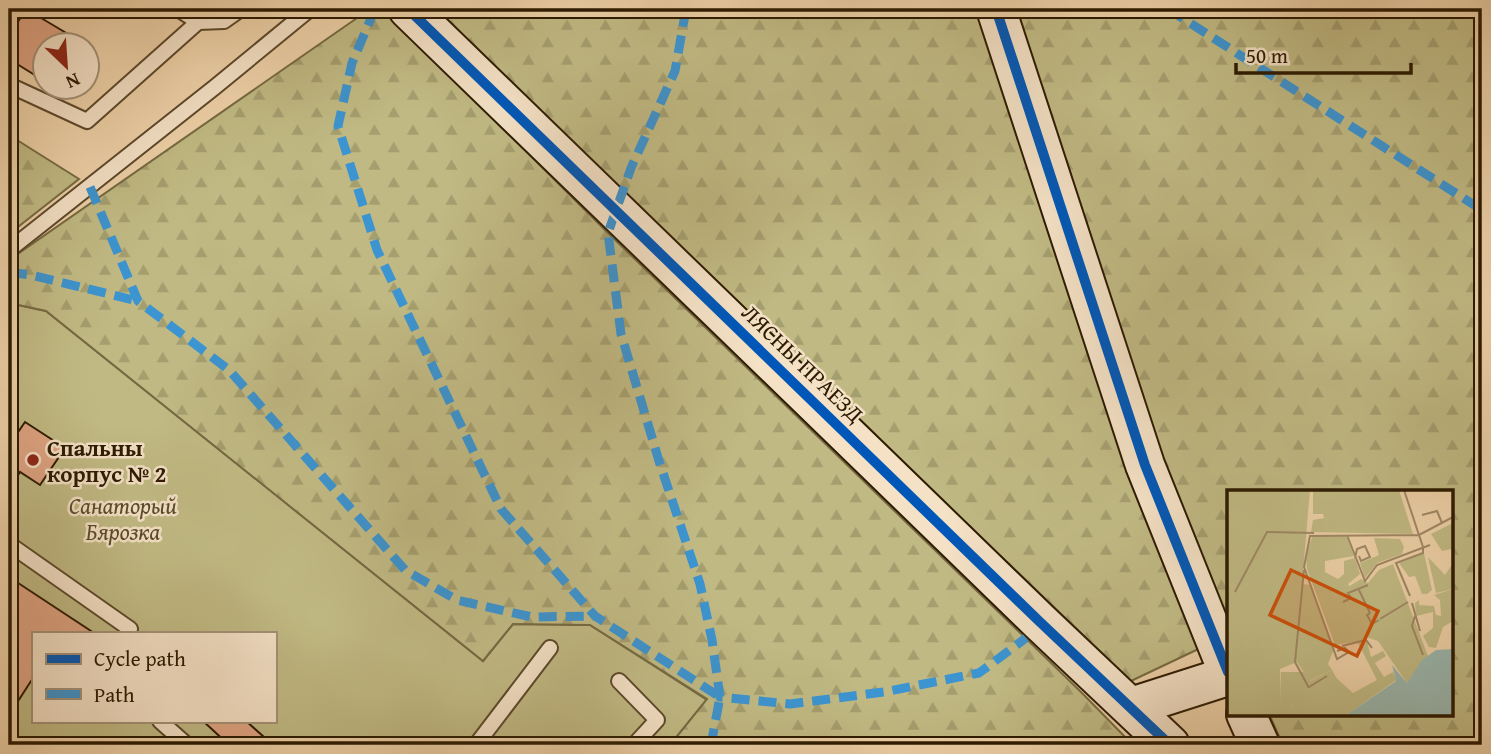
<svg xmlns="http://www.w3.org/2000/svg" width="1491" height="754" font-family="'Gentium Book Plus',serif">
<defs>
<pattern id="forest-firs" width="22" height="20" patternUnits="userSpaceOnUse" patternTransform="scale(1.75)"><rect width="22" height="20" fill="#c0b983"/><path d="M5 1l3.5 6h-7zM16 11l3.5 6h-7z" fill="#a59e6f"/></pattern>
</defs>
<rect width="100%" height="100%" fill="#eed1a8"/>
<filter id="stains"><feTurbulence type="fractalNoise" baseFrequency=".00286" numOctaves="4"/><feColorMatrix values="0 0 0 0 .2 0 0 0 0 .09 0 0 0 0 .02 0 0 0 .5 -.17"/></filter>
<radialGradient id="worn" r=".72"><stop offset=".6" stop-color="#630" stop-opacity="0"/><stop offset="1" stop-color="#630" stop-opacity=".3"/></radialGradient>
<path fill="#c0b983" stroke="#766a42" stroke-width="2" fill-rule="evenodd" d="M9,303L46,311L483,661L513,624L590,625L707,700L670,745H9ZM33,633H275V721H33Z"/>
<g fill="url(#forest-firs)" stroke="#766a42" stroke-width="2">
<polygon points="370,9 383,9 608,233 1082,693 1133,745 670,745 707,699 590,625 513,624 483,661 46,311 9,303 9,260"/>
<polygon points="430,9 1482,9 1482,745 1283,745 1269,714 1451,714 1451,491 1228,491 1228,635 1131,681"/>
<polygon points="9,135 79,179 9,234"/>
</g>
<g fill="#dfa483" stroke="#2c1a01" stroke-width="2">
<polygon points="26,9 88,46 46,46 46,82 9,59 9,36"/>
<polygon points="25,422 65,448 40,485 20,472 9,490 9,430 16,435"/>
<polygon points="9,577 94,633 33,633 33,678 9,715"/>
<polygon points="203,721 246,721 273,745 229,745"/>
</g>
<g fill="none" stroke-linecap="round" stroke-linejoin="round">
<defs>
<g id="lane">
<polyline points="178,9 198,22 224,21 241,9"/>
<polyline points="9,85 87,121 198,22"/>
<polyline points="9,250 215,87 310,9"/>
<polyline points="9,544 130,629 128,633"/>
<polyline points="619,681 657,720 634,745"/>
<polyline points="160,721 187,745"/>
<polyline points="476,745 550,648"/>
</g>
<g id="secondary">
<polyline points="408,9 1040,622 1170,745"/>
<polyline points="996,9 1145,465 1228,672"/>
<polyline points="1131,707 1228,676"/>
<polyline points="1246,714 1260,745"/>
</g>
</defs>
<use href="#lane" stroke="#5c482b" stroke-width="18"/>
<use href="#secondary" stroke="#2c1a01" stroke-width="42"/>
<use href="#lane" stroke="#f4e1c6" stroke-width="14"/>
<use href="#secondary" stroke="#f4e1c6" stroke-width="38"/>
<g stroke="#3c94d0" stroke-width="9" stroke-dasharray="18 9" stroke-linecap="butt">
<polyline points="375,9 352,63 338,126 377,250 501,509 595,616 720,697 711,745"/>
<polyline points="686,9 675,71 631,168 608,233 621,334 659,461 700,584 712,640 720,697 790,704 884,692 979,673 1026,638"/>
<polyline points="1168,9 1482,210"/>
<polyline points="90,187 138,301 229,370 405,570 457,600 532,617 595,616"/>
<polyline points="9,272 31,275 138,301"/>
</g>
<defs>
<g id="cycleway">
<polyline points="408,9 1040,622 1170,745"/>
<polyline points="996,9 1145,465 1228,672"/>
</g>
</defs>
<use href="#cycleway" stroke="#f4e1c6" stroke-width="15"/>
<use href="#cycleway" stroke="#0057b8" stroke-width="10"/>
</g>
<circle fill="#8f2418" stroke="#f4e1c6" stroke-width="2.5" cx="33" cy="460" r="7"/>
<g text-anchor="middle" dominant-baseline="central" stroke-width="5" stroke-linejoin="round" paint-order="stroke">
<g font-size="23" fill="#2c1a01" stroke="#f4e1c6">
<text transform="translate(803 363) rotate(44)">ЛЯСНЫ ПРАЕЗД</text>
</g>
<g font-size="23" font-weight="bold" fill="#2c1a01" stroke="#f4e1c6" text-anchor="start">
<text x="47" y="447">Спальны<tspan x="47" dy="26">корпус № 2</tspan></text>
</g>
<g font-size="23" font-style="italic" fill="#584a28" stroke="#f4e1c6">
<text x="123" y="505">Санаторый<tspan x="123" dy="26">Бярозка</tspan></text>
</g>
</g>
<g transform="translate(1227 490)">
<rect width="226" height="226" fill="#eed1a8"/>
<path d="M166,74L201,166L180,193L151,151L136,146L120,114L108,105L134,89L141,93L152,80ZM226,99V131L216,137L209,158L202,157L196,146L206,138V122L189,126L188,113L192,110V115L207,116L209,125L214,126L213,110L207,105ZM105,180L118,204L94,220L96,226H65L62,219L67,214L54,213V182H78L83,191Z" fill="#c0b983"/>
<path d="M0,0H83L75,94L83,95L107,159L101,174L105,180L82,191L70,172L53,179L54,213H68L62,219L65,226H0ZM86,0H172L186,44L84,42L86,30L97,28L96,24H86ZM226,33V70L224,59L215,61L204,44ZM86,45L120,46L127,66L98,71V82L111,89L117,84V71L128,68L133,84L121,94L123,98L108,105L120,114L140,150L108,155L80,79L79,65ZM147,48L173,49L177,57L175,64L150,73L138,88L133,73L152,65ZM197,63L205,100L200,104H195L188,86L182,87L172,73ZM201,67L218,85L226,73V99L209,103ZM140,151L144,167L156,161L159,166L148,173L157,187L166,182L169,190L118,226H96L89,207L111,194L107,186L126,203L150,190L131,153Z" fill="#c0b983"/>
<path d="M226,159V226H118L169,191L165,175L180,193L195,170L209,160Z" fill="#9ab6ad"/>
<path fill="none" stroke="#a08865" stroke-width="2" d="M177,0L192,45L226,27M195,25L210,21L215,33M120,45L138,91L150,75L203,55M128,68L130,59L138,56L143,67L134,71L132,66M77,80L68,172L82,198M132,100L143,123M8,102L40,42L87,43M183,106L169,73L196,63V57M116,112L124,108L121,103L141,95M185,113L193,141M143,123L140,125L145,134L152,130M188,126L185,136L196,165M153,129L181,112M115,156L139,150L145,158M110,161L118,158L122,162L110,169L77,77L83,46L192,45L196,57M82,197L100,186"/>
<path fill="#cc500a" fill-opacity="0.15" stroke="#cc500a" stroke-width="3.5" d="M64,80L151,121L130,166L43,125Z"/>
<rect width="226" height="226" fill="none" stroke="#2c1a01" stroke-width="3.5"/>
</g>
<rect width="1491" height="754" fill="none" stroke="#eed1a8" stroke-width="35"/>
<rect x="10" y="10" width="1470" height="733" fill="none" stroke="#2c1a01" stroke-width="3.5"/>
<rect x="18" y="18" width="1456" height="719" fill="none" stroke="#2c1a01" stroke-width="2"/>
<rect x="32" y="632" width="245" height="91" fill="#f4e1c6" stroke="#a49177" stroke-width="2"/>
<rect x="46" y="654" width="35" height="10" fill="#0057b8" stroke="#a49177" stroke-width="2"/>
<text x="94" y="666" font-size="21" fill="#2c1a01">Cycle path</text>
<rect x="46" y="689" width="35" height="10" fill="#3c94d0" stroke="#a49177" stroke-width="2"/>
<text x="94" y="702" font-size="21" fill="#2c1a01">Path</text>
<g transform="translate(66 66) rotate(155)"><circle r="33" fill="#f4e1c6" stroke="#a49177" stroke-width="2"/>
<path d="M0-5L12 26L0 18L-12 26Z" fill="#8f2418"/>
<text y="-10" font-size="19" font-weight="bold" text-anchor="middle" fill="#2c1a01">N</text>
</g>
<path d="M1236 63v10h175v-10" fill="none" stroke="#2c1a01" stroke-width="3.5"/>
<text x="1246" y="63" font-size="21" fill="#2c1a01" stroke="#f4e1c6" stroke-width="5" paint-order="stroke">50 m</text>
<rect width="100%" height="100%" filter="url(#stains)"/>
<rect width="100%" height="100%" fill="url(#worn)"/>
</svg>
